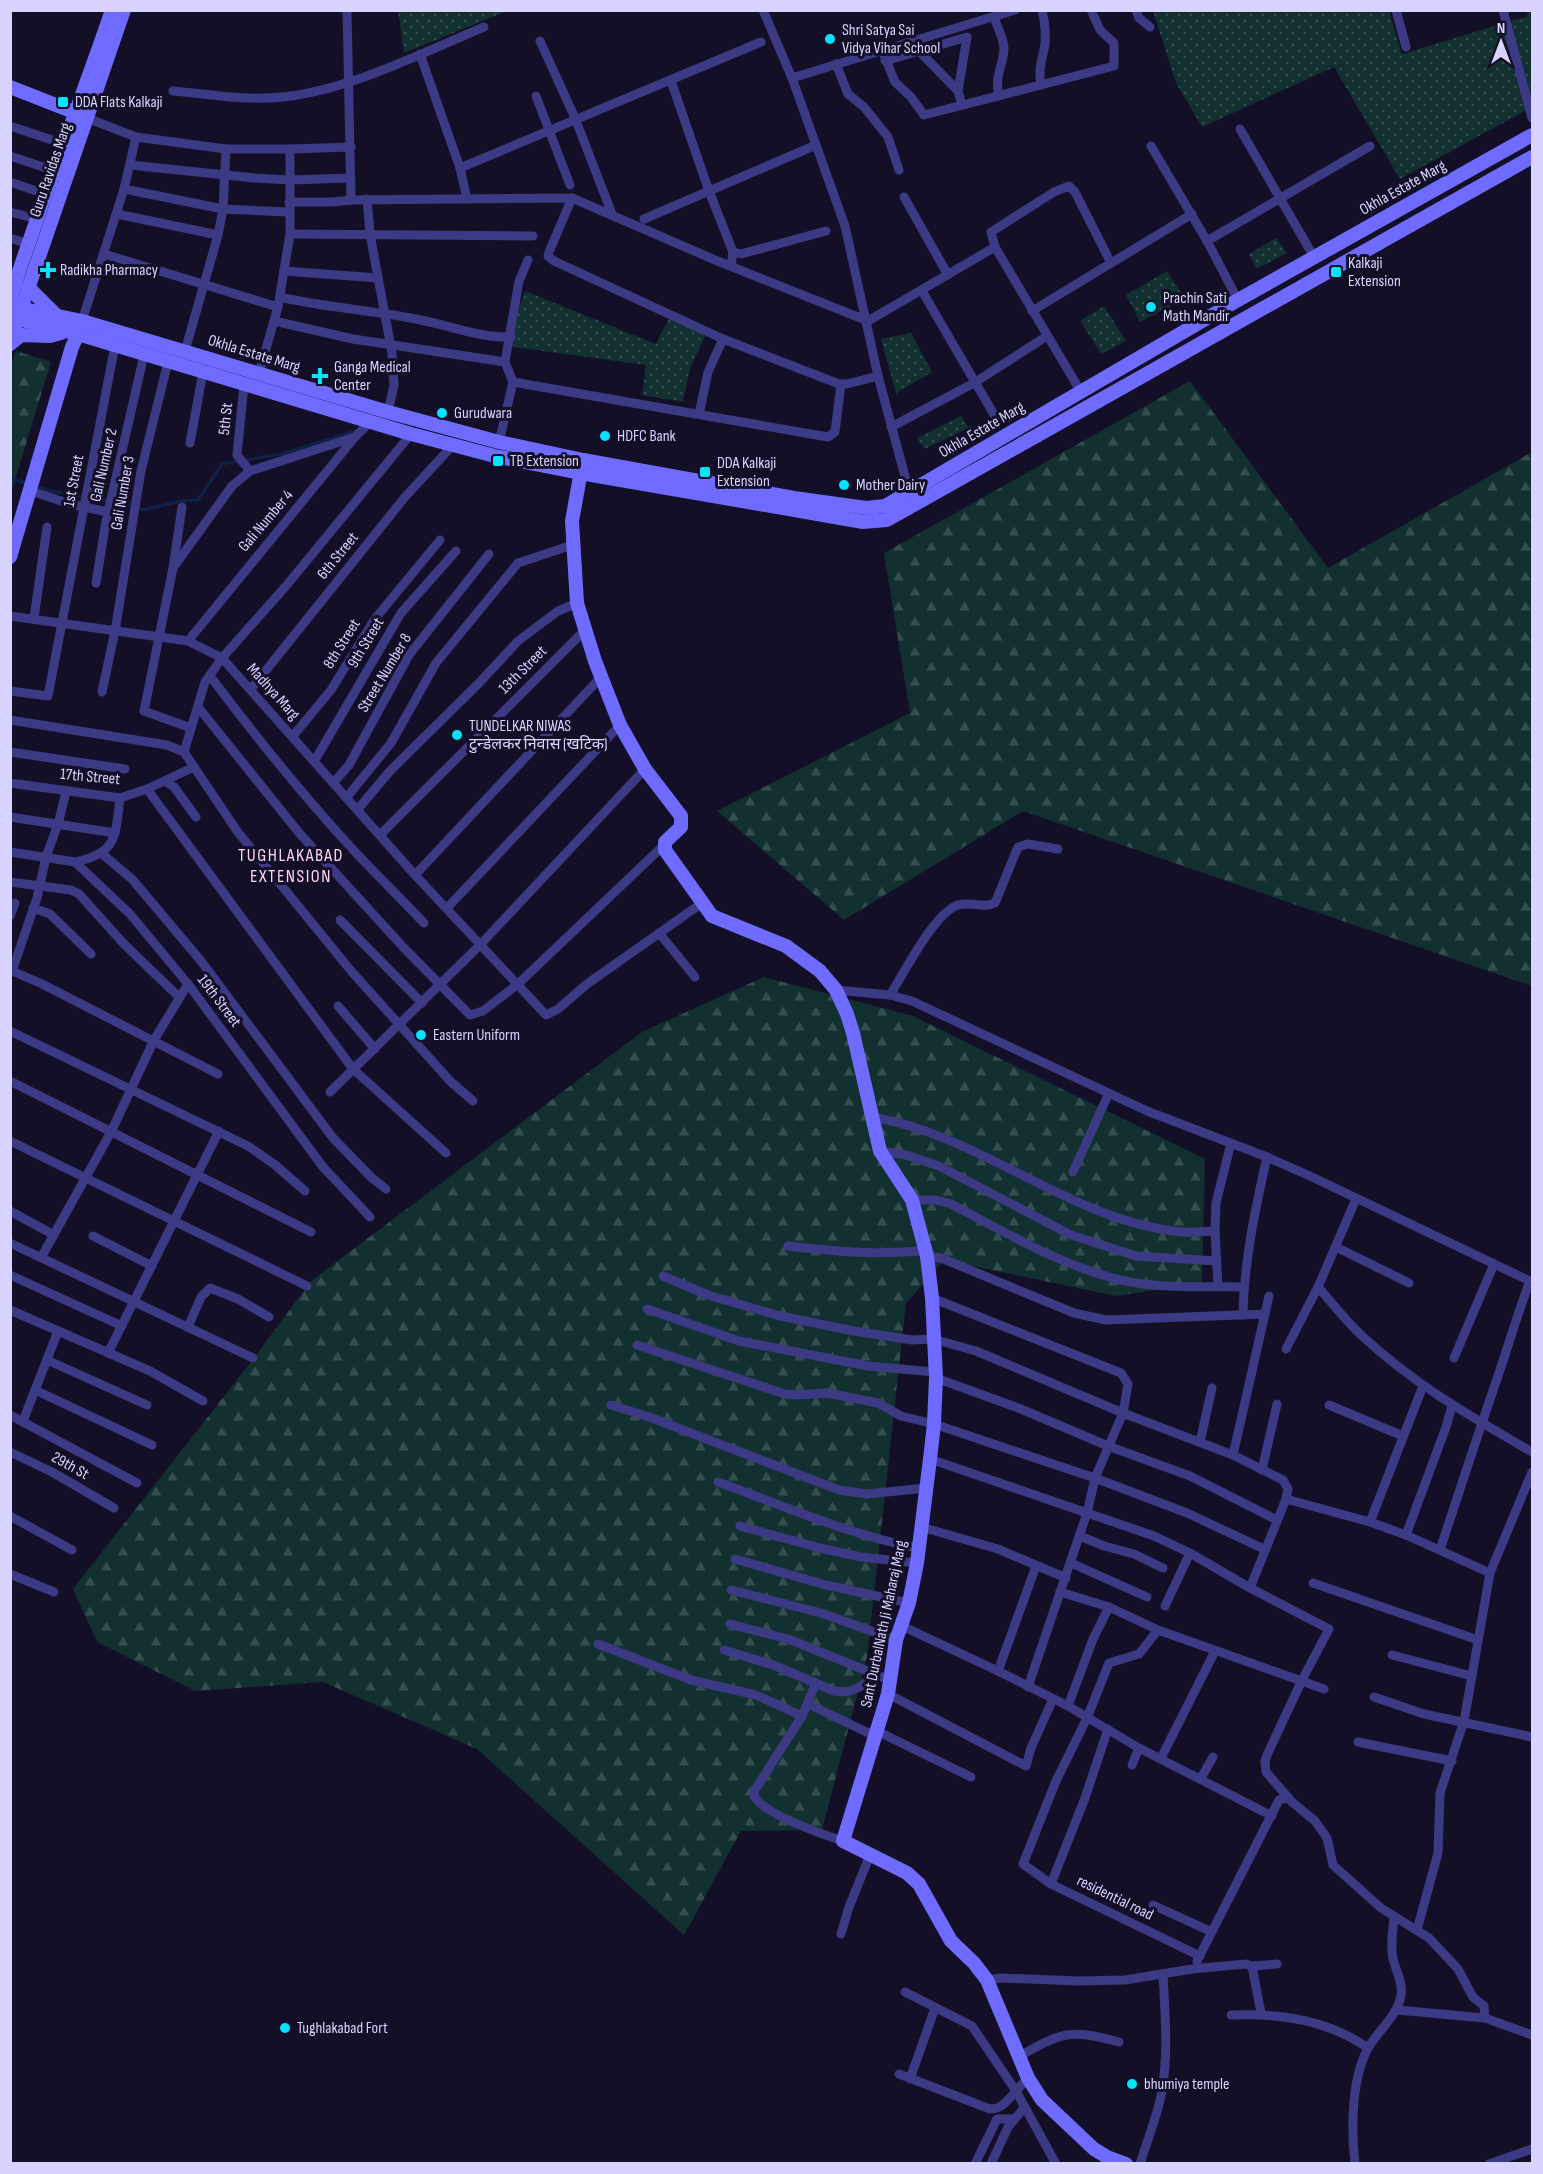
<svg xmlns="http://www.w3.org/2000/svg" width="1543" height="2174" font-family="'Sofia Sans Condensed','Noto Sans Devanagari',sans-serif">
<defs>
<pattern id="forest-firs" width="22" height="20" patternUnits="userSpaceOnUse" patternTransform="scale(1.5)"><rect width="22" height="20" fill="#12302f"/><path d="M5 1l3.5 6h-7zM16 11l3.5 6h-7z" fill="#344d4e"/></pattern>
<pattern id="park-dots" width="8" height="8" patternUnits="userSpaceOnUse" patternTransform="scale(1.5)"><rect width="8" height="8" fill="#12302f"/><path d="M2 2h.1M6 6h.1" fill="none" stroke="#344d4e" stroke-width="1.8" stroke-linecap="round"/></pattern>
</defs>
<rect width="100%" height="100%" fill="#130f26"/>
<g fill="url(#forest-firs)">
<polygon points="16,351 51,362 11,493 10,367"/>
<polygon points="1190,381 1328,568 1532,452 1532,986 1023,811 844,920 717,811 910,713 884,553"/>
<polygon points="764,977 913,1016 1205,1159 1202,1283 1116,1296 944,1260 906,1303 867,1657 822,1830 741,1831 684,1935 477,1749 323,1682 195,1691 97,1642 73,1589 254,1358 311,1281 642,1032"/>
</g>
<g fill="url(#park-dots)">
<polygon points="398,10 507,10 507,11 404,53"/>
<polygon points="1153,11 1389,11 1402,54 1528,16 1527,11 1532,11 1532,107 1400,179 1334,67 1202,127 1176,83"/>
<polygon points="1276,238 1287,253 1257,269 1249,254"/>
<polygon points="1167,271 1185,299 1140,322 1126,295"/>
<polygon points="525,291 656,344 669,318 706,334 690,369 683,402 642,395 646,365 513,347 516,316"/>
<polygon points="1104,306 1126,341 1101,354 1080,321"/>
<polygon points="911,333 932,372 896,393 881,339"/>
<polygon points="961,416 969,428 924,449 917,438"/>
</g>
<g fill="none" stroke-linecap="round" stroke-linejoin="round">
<g stroke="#0c2248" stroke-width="3">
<polyline points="245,460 282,454 358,430"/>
<polyline points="10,478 29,484"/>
<polyline points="35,486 51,491 128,504 143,510 181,501 198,500 222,464 239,461"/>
</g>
<g stroke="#3d3a85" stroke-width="9">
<polyline points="347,10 351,200 572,198 715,260 868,321 995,247"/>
<polyline points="763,10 792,78 845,226 878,376 910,495"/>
<polyline points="1136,10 1139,18 1150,27"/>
<polyline points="1396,10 1406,47"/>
<polyline points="1503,10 1532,118"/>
<path d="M994,17C997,27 1004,38 1004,49C1003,68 994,74 999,96"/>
<polyline points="540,41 575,118 612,214"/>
<polyline points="882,50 895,82 911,97 924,115 1114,66 1114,43 1100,30 1091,10"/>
<polyline points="918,50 958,91"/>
<polyline points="420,54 460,168 467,199"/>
<polyline points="885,61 967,37 958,91 962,105"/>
<polyline points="836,64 848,94 864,107 888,137 899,170"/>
<polyline points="792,78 1015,10"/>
<polyline points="671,81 709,191 733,252 731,266"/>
<path d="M1041,85C1038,68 1042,61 1045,45C1046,33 1045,22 1042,10"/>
<path d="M173,91C209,94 246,101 282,97C350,90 422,53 484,27"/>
<polyline points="536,96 570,185"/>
<polyline points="87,118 136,137 226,149 290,149 290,234 278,307 259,373"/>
<polyline points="10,126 64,144"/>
<polyline points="1240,129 1314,257"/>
<polyline points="1151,146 1207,241 1238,300"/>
<polyline points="290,149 351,147"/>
<polyline points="10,156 55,171"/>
<polyline points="130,165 255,178 289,180 351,178"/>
<polyline points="460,168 761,42"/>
<polyline points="10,182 45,194"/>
<polyline points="124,189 223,209 289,212"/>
<polyline points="904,197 948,275"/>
<polyline points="572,198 549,252 548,256 554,261 723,339 839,384 847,384 878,376"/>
<polyline points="367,199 370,234 392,353 394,385 388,412"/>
<polyline points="289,202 332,202 351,200"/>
<polyline points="10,212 37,219"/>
<polyline points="117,214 218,235"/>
<polyline points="644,219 816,145"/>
<polyline points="290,234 533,236"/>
<polyline points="10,238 28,244"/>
<polyline points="1207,241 1370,146"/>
<polyline points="733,252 741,254 826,231"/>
<polyline points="104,254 278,307"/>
<polyline points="284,271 378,278"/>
<polyline points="922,291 996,418"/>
<path d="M280,297C327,308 374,310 421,320C451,326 480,338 511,337"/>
<polyline points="1032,311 1192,214"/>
<polyline points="82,321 124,189 136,137"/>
<polyline points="274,321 353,339 505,362"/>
<polyline points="185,351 218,235 223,209 226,149"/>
<polyline points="513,382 828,437 835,432 841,384"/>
<polyline points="244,385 237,455 250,471"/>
<polyline points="1081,392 995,247 991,232 1054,192 1069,186 1075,192 1111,263"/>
<polyline points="699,414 708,372 723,339"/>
<polyline points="891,427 974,383 1047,336"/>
<polyline points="499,442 513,382 505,362 519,281 528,260"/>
<polyline points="190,443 203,372"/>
<polyline points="31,491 70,504 108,512"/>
<polyline points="182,507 173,568 144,711 191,728"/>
<polyline points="175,565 232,486 250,471 355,437"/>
<polyline points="96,583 106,521 144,355"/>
<polyline points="10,616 188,641 222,658 415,875 546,1015 558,1009 587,984 702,903"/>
<polyline points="34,618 47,527"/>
<polyline points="188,641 355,437 370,422"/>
<path d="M210,676C256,737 304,797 357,854C379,877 402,900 424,923"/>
<polyline points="251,689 405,497 453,445"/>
<polyline points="10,691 48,696 115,345"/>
<polyline points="102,692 115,631 141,471 168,362"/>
<polyline points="198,707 300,834 404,948 470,1015 483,1011 518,984 664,845"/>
<polyline points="10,720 167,745 184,752 237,831 352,972 451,1082 473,1101"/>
<polyline points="293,736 331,690 374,620 440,540"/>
<polyline points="10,752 125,769"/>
<polyline points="184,752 205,682 222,658 286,586 411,434"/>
<polyline points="315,760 401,613 456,551"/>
<polyline points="165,781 174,787 196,817"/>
<polyline points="334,782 349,765 409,655 489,554"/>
<polyline points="10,783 120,798 147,789 194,767"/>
<polyline points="147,789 353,1069 446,1153"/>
<polyline points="347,797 391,743 436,663 518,563 572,545"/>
<polyline points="358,809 390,771 479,683 518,641 558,611 577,603"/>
<polyline points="10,817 115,833"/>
<polyline points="380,835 586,629"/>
<polyline points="10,852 75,862 130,914 188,984 323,1167 370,1217"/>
<polyline points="101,853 132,879 201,961 333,1138 372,1178 386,1189"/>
<path d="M75,862C118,853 115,836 120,798"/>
<polyline points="415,875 601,677"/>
<polyline points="10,882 71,890 79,894 124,944 179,997"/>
<polyline points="33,908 50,914 91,954"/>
<polyline points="447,908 620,725"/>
<polyline points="10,916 15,903"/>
<polyline points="340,920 422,1003"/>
<polyline points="659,933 695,977"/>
<polyline points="10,970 42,984 218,1074"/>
<polyline points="12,971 37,898 46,857 58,824 66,792"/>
<polyline points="836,990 890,995 912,1001 1147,1111 1267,1157 1312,1177 1532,1282"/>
<path d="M890,995C904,973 934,913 958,905C971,901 983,909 995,903L1018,847L1028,844L1058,849"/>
<polyline points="338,1006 375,1049"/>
<polyline points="10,1031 248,1146 274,1164 305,1191"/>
<polyline points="10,1081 311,1232"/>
<polyline points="330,1092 480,945 645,769"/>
<path d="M871,1117C981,1134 1070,1222 1183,1232C1193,1233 1204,1231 1215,1231"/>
<polyline points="10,1141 307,1286"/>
<polyline points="880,1151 906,1155 939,1166 1071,1235 1096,1243 1136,1256 1216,1261"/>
<polyline points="1073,1172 1109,1093"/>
<path d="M912,1200H936L951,1204C1001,1230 1051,1260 1106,1276C1149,1290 1198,1286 1243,1287"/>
<polyline points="10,1211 54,1235"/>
<polyline points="93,1236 152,1266"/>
<polyline points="10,1243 253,1358"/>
<path d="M788,1246C835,1251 879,1256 926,1250"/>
<polyline points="1336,1247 1409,1283"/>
<polyline points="42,1256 111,1132 154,1040 188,984"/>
<polyline points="927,1256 941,1258 1074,1313 1106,1320 1265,1314"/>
<polyline points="10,1275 122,1326"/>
<polyline points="663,1276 708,1295 780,1316 854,1331 912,1340 933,1339 976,1351 1123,1413 1233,1455 1283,1480 1288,1489 1286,1499 1250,1588"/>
<polyline points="1218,1287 1215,1231 1216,1203 1231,1143"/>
<path d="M1318,1287C1332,1303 1346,1321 1361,1335C1415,1385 1470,1416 1532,1452"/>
<polyline points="932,1298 1121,1373 1128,1384 1123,1413 1095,1478 1087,1513 1028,1687"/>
<polyline points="647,1309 739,1341 868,1366 935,1372"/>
<polyline points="10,1310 150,1371 203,1401"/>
<path d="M1243,1315C1244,1262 1255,1210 1267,1157"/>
<polyline points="188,1327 201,1297 210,1288 238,1299 269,1317"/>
<polyline points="637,1345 785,1394 797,1395 827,1393 878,1403 901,1416 934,1424 1095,1478 1187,1513 1264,1549"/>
<polyline points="1286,1349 1318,1287 1356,1199"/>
<polyline points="108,1353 219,1131"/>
<polyline points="1454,1358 1494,1264"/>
<polyline points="47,1360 147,1405"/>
<polyline points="936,1378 1021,1409 1108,1446 1190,1476 1277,1520"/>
<polyline points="35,1390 152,1445"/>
<polyline points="611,1405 652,1418 839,1490 867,1494 926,1488"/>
<polyline points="1329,1405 1403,1436"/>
<polyline points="10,1415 137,1483"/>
<polyline points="23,1421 58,1331"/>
<polyline points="1200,1442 1212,1388"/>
<polyline points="10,1452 52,1472 114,1508"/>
<polyline points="1233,1455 1269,1296"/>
<polyline points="930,1459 1154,1536 1190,1553 1250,1588 1329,1629 1302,1680 1267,1755 1265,1761 1266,1772 1292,1802 1315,1821 1327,1838 1333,1865 1381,1908 1429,1938 1458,1969 1473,1997 1484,2006 1485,2018 1532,2035"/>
<polyline points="1262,1470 1277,1404"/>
<path d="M718,1482C784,1506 849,1535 918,1548"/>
<polyline points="1286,1499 1370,1522 1406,1535 1490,1573"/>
<polyline points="10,1516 72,1550"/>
<polyline points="1370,1522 1423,1386"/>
<polyline points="740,1526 820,1548 861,1557 917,1563"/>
<polyline points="921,1527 998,1549 1066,1578"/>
<polyline points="1406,1535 1446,1427 1452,1406"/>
<polyline points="1080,1536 1104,1546 1134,1554 1163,1568"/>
<path d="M1440,1550C1459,1492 1478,1434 1498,1376C1509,1344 1518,1312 1530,1281"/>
<polyline points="735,1559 826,1585 909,1603"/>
<polyline points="1071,1563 1147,1597"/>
<polyline points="10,1574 54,1592"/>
<polyline points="1313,1583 1478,1640"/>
<polyline points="731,1590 821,1613 896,1640"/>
<polyline points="1060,1592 1109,1607 1158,1630 1324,1689"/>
<polyline points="1165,1606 1190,1553"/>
<polyline points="730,1624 788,1639 890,1680"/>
<polyline points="902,1626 998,1671 1068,1706 1139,1748 1272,1816"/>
<polyline points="1158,1630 1139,1654 1109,1663 1087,1718 1056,1781 1023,1864 1051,1884 1200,1956"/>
<polyline points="598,1644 691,1680 756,1695 802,1716"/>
<path d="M724,1650L776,1666L834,1691C852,1694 863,1687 874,1674"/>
<polyline points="1392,1655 1472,1676"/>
<polyline points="998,1671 1036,1566"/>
<path d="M816,1683L802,1716L755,1790L754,1796C764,1814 822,1834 843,1841"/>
<polyline points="888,1694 1026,1766 1031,1748 1053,1699"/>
<polyline points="1374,1697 1424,1714 1532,1737"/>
<polyline points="808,1704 875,1736"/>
<polyline points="1068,1706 1093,1639 1109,1607"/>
<polyline points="877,1731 971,1777"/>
<polyline points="1358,1742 1452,1761"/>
<polyline points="1161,1758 1215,1651"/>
<polyline points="1132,1765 1139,1748"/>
<polyline points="1201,1778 1213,1757"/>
<polyline points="1051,1884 1085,1798 1108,1729"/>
<polyline points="1153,1905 1212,1932"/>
<polyline points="1417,1930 1438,1853 1440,1793 1464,1721 1490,1573 1532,1472"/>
<polyline points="841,1934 849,1907 870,1855"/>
<polyline points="1197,1961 1279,1800 1288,1798"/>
<polyline points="1252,1966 1261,2013"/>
<polyline points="987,1980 1001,1978 1078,1981 1125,1980 1192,1969 1246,1964 1252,1966 1277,1964"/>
<polyline points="1397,2010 1485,2018"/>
<path d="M1231,2015C1278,2013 1328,2020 1368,2048"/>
<path d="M1020,2056C1064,2031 1070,2029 1119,2042"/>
<path d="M899,2074L990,2109C1002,2109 1008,2100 1016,2091L972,2026L905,1992"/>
<polyline points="1028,2078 1016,2091 1056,2164"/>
<polyline points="910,2079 935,2008"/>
<polyline points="975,2164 997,2119 1013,2119"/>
<polyline points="991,2164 1008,2127 1024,2108"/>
<path d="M1140,2164C1147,2141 1156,2119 1161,2096C1169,2056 1165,2014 1163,1974"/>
<path d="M1355,2164C1351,2130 1351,2075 1370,2045C1380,2029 1398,2015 1401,1995C1403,1982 1396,1971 1393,1959C1390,1946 1393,1930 1394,1917"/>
<polyline points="1489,2164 1532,2149"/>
</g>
<g stroke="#6f6bff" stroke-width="14">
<polyline points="10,87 84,116"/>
<polyline points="28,287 55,314"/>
<path d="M10,299C41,201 79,107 112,10"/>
<polyline points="10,306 82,321 388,412 499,442 583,460 794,498 866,508 885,506 1238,300 1532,135"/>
<polyline points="10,317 78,334 411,434 495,456 580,473 863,522 887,520 1532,157"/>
<polyline points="10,341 124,10"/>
<polyline points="10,344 21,335 50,336 61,333"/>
<polyline points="583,460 572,521 577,603 595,661 620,725 645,769 681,816 681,827 665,842 665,850 712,916 786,946 820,971 836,990 847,1014 853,1033 880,1151 912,1200 927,1256 932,1298 936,1378 934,1424 930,1459 917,1563 909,1603 896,1640 888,1694 843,1841 907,1873 919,1884 951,1941 974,1963 987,1980 1028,2078 1042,2100 1094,2149 1107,2157 1126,2164"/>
<polyline points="10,557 72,347 78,334"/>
</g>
</g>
<g fill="#00e5ff" stroke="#130f26" stroke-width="2">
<circle cx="830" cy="39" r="6"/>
<rect x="57" y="96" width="12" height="12" rx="3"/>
<path d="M45 261h6v6h6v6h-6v6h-6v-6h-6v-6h6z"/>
<rect x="1330" y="266" width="12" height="12" rx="3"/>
<circle cx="1151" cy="307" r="6"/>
<path d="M317 367h6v6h6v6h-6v6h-6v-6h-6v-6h6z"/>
<circle cx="442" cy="413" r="6"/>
<circle cx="605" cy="436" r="6"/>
<rect x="492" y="455" width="12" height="12" rx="3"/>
<rect x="699" y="466" width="12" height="12" rx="3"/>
<circle cx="844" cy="485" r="6"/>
<circle cx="457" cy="735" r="6"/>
<circle cx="421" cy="1035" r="6"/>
<circle cx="285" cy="2028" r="6"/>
<circle cx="1132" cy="2084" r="6"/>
</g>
<g text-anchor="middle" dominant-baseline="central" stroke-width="6" stroke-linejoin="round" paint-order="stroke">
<g font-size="16" fill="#d9d4ff" stroke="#130f26" text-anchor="start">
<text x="842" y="30">Shri Satya Sai<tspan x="842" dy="18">Vidya Vihar School</tspan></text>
<text x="75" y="102">DDA Flats Kalkaji</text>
<text x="1348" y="263">Kalkaji<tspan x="1348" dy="18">Extension</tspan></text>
<text x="60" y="270">Radikha Pharmacy</text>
<text x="1163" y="298">Prachin Sati<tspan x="1163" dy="18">Math Mandir</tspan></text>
<text x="334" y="367">Ganga Medical<tspan x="334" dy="18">Center</tspan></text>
<text x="454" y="413">Gurudwara</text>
<text x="617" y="436">HDFC Bank</text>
<text x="510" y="461">TB Extension</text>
<text x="717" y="463">DDA Kalkaji<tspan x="717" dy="18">Extension</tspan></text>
<text x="856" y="485">Mother Dairy</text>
<text x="469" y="726">TUNDELKAR NIWAS<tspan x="469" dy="18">टुन्डेलकर निवास (खटिक)</tspan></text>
<text x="433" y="1035">Eastern Uniform</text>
<text x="297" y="2028">Tughlakabad Fort</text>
<text x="1144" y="2084">bhumiya temple</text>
</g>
<g font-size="16" fill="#d9d4ff" stroke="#130f26">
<text transform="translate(51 170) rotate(-71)">Guru Ravidas Marg</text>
<text transform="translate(1403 188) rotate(-29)">Okhla Estate Marg</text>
<text transform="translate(254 354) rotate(17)">Okhla Estate Marg</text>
<text transform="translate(226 419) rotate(-84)">5th St</text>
<text transform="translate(982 430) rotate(-30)">Okhla Estate Marg</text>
<text transform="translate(104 465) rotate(-77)">Gali Number 2</text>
<text transform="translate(74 481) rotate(-79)">1st Street</text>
<text transform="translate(123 493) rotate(-80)">Gali Number 3</text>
<text transform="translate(266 521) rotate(-50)">Gali Number 4</text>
<text transform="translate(338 556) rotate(-51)">6th Street</text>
<text transform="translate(366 643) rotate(-59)">9th Street</text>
<text transform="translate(342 644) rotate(-58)">8th Street</text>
<text transform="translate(523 670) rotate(-45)">13th Street</text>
<text transform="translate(385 673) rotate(-59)">Street Number 8</text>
<text transform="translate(273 692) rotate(48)">Madhya Marg</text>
<text transform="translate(90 777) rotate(5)">17th Street</text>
<text transform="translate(219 1001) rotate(53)">19th Street</text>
<text transform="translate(70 1466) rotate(29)">29th St</text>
<text transform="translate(884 1624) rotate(-78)">Sant DurbalNath Ji Maharaj Marg</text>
<text transform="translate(1115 1898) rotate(26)">residential road</text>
</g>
<g font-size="18" letter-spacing="1.5" fill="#ffd6f0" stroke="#130f26">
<text x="291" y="855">TUGHLAKABAD<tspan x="291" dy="21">EXTENSION</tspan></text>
</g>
</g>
<rect width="1543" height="2174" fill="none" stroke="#d9d4ff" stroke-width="24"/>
<g transform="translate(1501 42)" stroke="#130f26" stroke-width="4.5" paint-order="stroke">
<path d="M0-4.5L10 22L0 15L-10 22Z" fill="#d9d4ff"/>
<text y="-9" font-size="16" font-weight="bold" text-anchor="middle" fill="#d9d4ff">N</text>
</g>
</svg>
